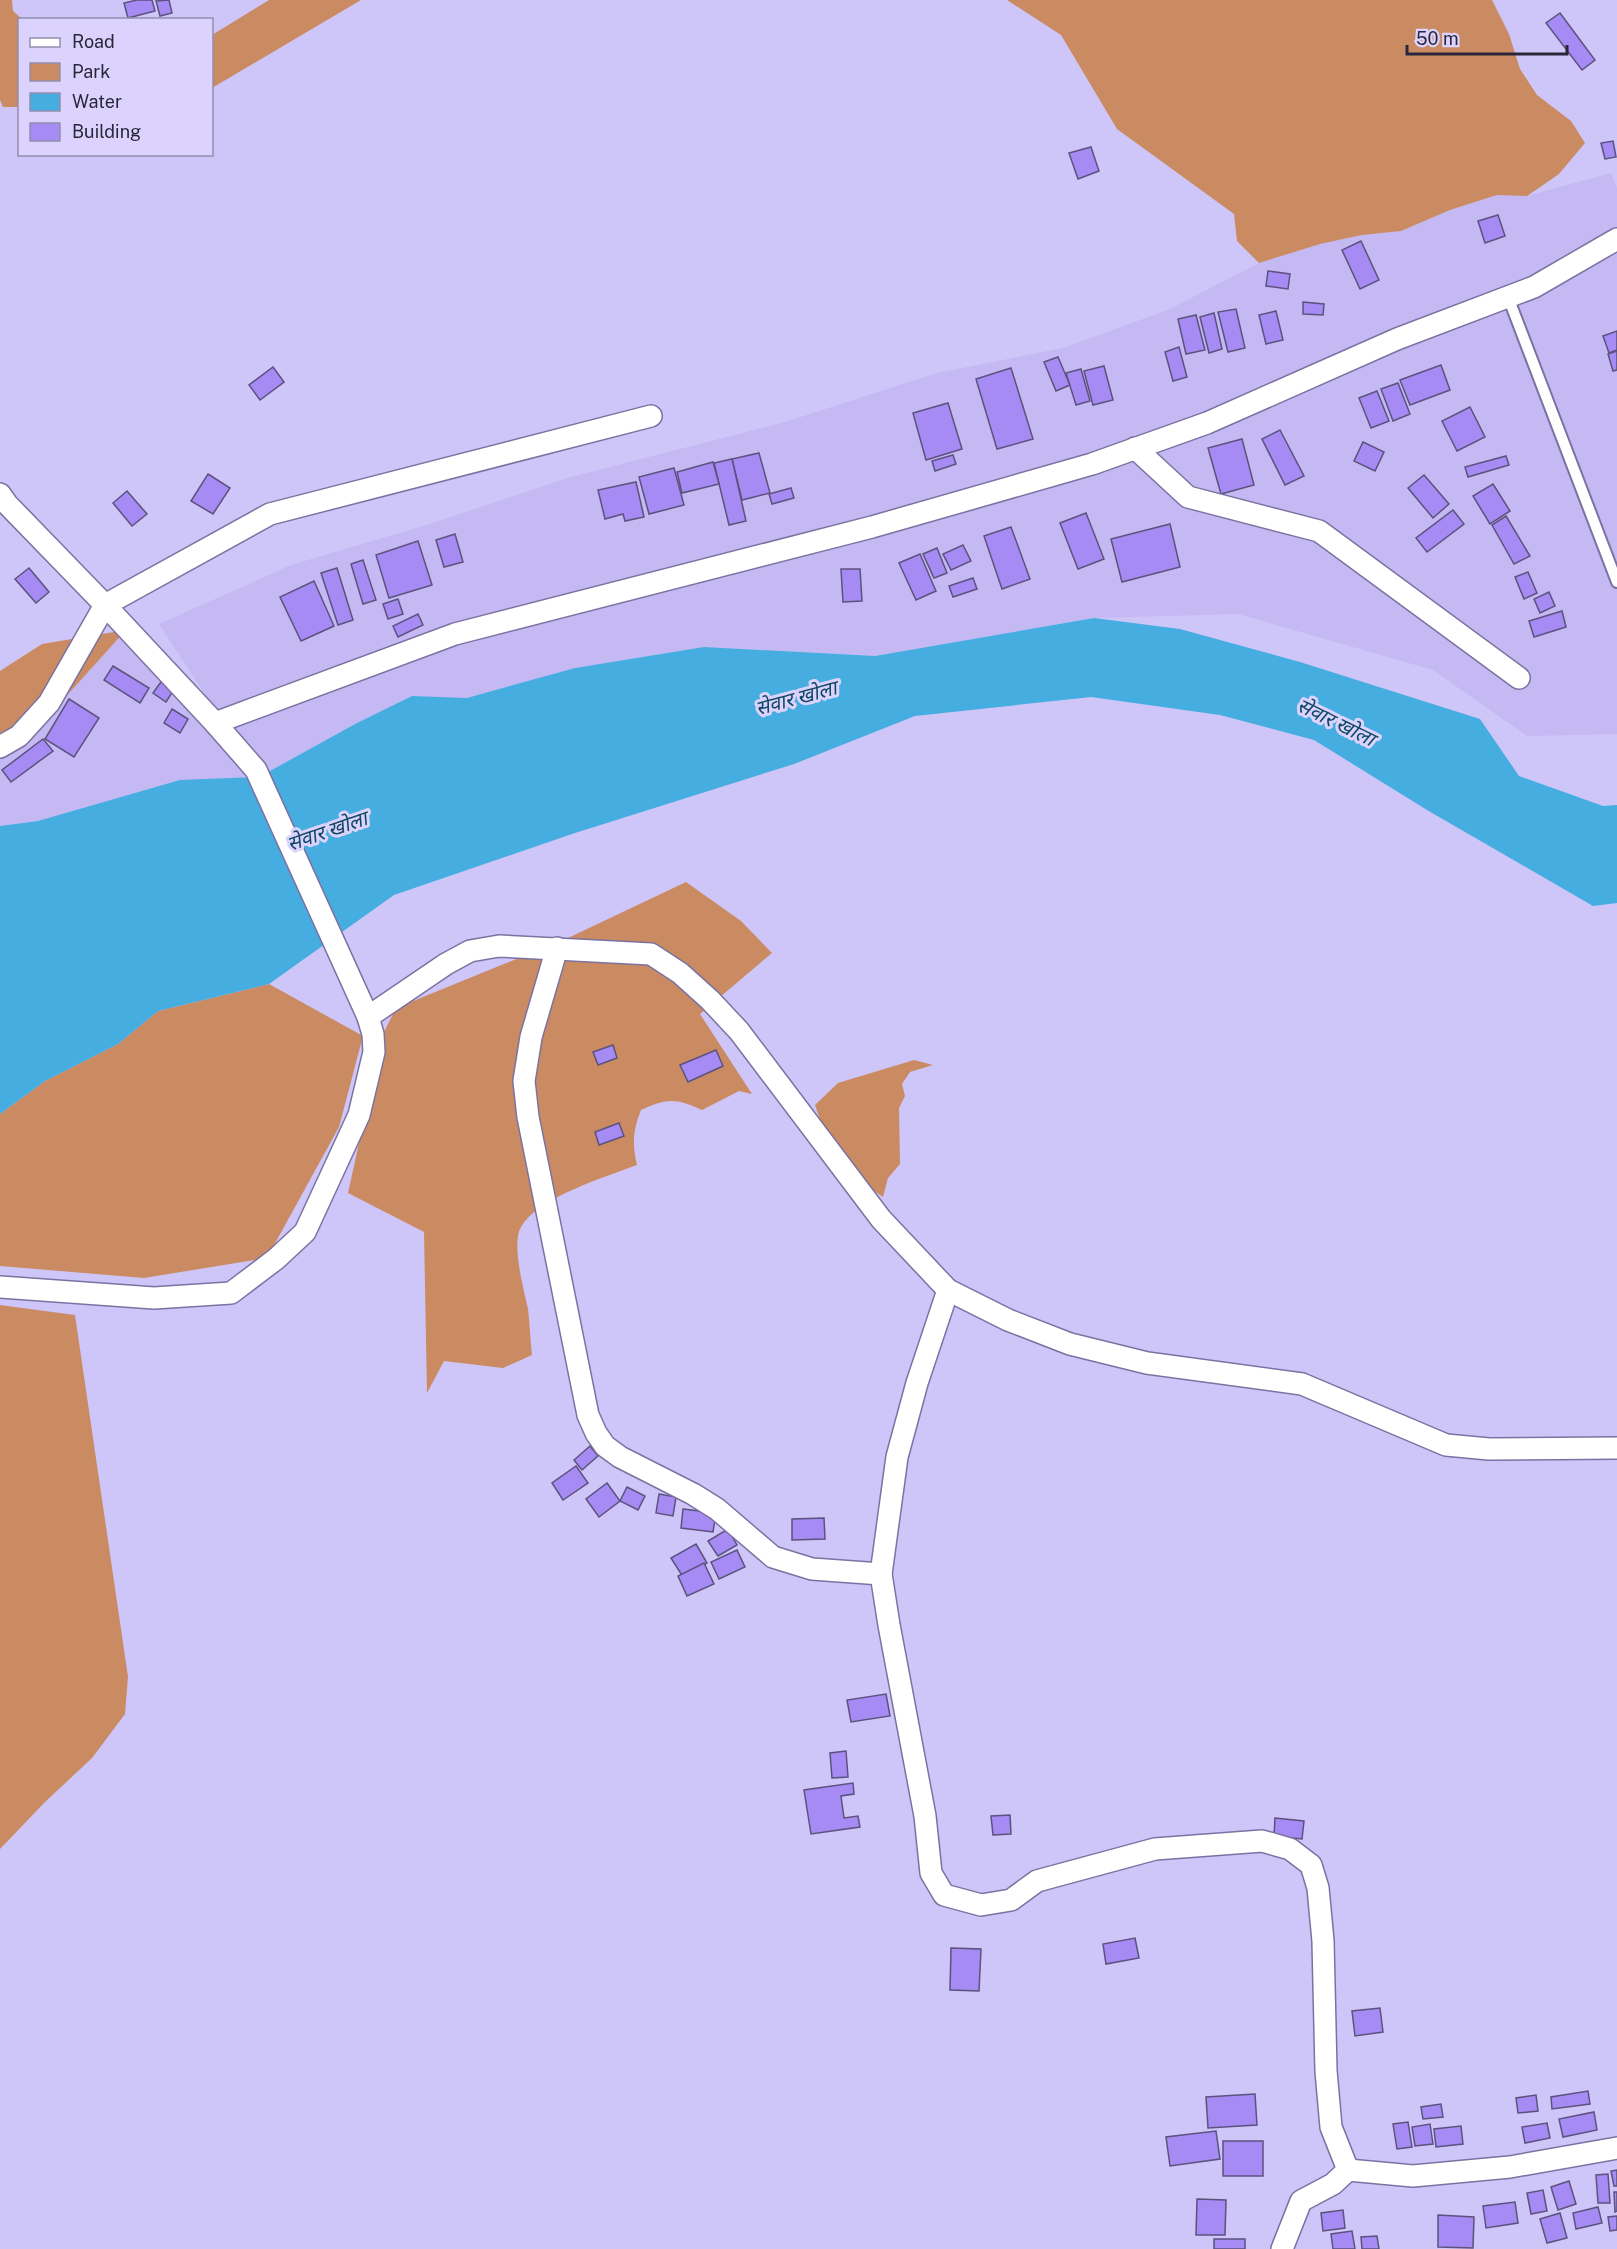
<svg xmlns="http://www.w3.org/2000/svg" width="1617" height="2249" font-family="'Public Sans','Noto Sans Devanagari',sans-serif">
<rect width="100%" height="100%" fill="#cec5f8"/>
<polygon fill="#c4b9f2" points="1611,173 1617,188 1617,734 1527,736 1433,670 1238,614 1094,618 875,656 704,647 575,668 467,699 412,696 357,723 259,777 38,821 0,826 0,758 70,692 126,630 257,774 159,624 291,565 430,524 571,477 782,423 937,373 1063,348 1168,310 1259,263 1320,244 1362,235 1401,231 1450,210 1497,195 1527,196"/>
<g fill="#cb8b62">
<polygon points="0,0 12,0 13,11 22,19 20,20 19,107 3,107 0,100"/>
<polygon points="269,0 361,0 212,88 212,35"/>
<polygon points="1007,0 1492,0 1509,34 1520,69 1537,95 1571,121 1585,143 1559,174 1527,196 1497,195 1450,210 1401,231 1362,235 1320,244 1259,263 1237,241 1234,214 1117,129 1061,35"/>
<polygon points="126,630 70,692 0,758 0,671 42,644"/>
<path d="M686,882L741,921L772,953L700,1014L752,1094L739,1091L702,1110C676,1098 667,1098 641,1110C633,1130 632,1144 637,1165C605,1177 537,1198 521,1227C511,1244 524,1290 528,1309C530,1324 530,1339 532,1355L503,1368L444,1361L427,1393L424,1232L348,1193L383,1034L396,1008L568,938Z"/>
<polygon points="269,984 363,1036 339,1127 267,1258 144,1278 0,1266 0,1114 45,1081 118,1044 158,1011"/>
<polygon points="914,1060 933,1065 910,1072 902,1084 905,1096 899,1108 900,1164 888,1178 883,1197 851,1175 823,1128 815,1105 838,1083"/>
<polygon points="0,1305 75,1315 128,1677 125,1714 92,1758 45,1802 0,1849"/>
</g>
<polygon fill="#45ade0" points="1094,618 1180,629 1300,662 1480,719 1519,776 1603,806 1617,805 1617,903 1593,906 1427,810 1314,740 1220,715 1091,697 915,716 794,764 575,833 394,895 269,984 158,1011 118,1044 45,1081 0,1114 0,826 38,821 180,780 259,777 357,723 412,696 467,698 575,668 704,647 875,656"/>
<g fill="#a58bf3" stroke="#5c527e" stroke-width="1.5">
<polygon points="137,0 152,0 155,11 128,18 124,3"/>
<polygon points="169,0 172,13 160,16 156,1"/>
<polygon points="1560,13 1595,60 1582,70 1546,23"/>
<polygon points="1613,141 1616,157 1605,159 1601,143"/>
<polygon points="1091,147 1099,171 1078,179 1069,153"/>
<polygon points="1498,215 1505,236 1485,243 1478,221"/>
<polygon points="1361,241 1379,280 1360,289 1342,250"/>
<polygon points="1268,271 1290,274 1288,289 1266,286"/>
<polygon points="1303,302 1324,304 1323,315 1303,314"/>
<polygon points="1236,309 1245,348 1228,352 1218,312"/>
<polygon points="1276,311 1283,340 1266,344 1259,315"/>
<polygon points="1214,313 1222,349 1209,353 1200,317"/>
<polygon points="1196,315 1205,350 1186,354 1178,319"/>
<polygon points="1617,331 1617,350 1609,353 1603,336"/>
<polygon points="1179,347 1187,377 1173,381 1165,352"/>
<polygon points="1617,351 1617,370 1613,371 1608,354"/>
<polygon points="1058,357 1070,385 1056,391 1044,362"/>
<polygon points="1441,365 1450,390 1410,405 1400,380"/>
<polygon points="1104,366 1113,400 1093,405 1084,371"/>
<polygon points="273,367 284,382 260,400 249,385"/>
<polygon points="1011,368 1033,439 997,449 976,379"/>
<polygon points="1081,369 1090,401 1076,405 1066,373"/>
<polygon points="1398,383 1410,414 1393,421 1381,389"/>
<polygon points="1377,391 1389,421 1371,428 1359,398"/>
<polygon points="948,403 962,449 926,460 913,413"/>
<polygon points="1470,407 1485,437 1457,451 1442,421"/>
<polygon points="1280,430 1304,476 1285,485 1262,439"/>
<polygon points="1242,439 1254,485 1221,494 1208,448"/>
<polygon points="1363,442 1384,452 1375,471 1354,461"/>
<polygon points="759,453 770,493 742,500 732,459"/>
<polygon points="953,455 956,464 935,471 932,461"/>
<polygon points="1506,456 1509,465 1468,477 1465,467"/>
<polygon points="732,459 746,521 729,525 714,463"/>
<polygon points="713,462 719,484 682,493 677,472"/>
<polygon points="674,468 684,505 649,514 639,477"/>
<polygon points="208,474 230,488 213,514 191,501"/>
<polygon points="1424,475 1449,504 1433,518 1408,488"/>
<polygon points="636,482 644,517 625,521 623,514 605,519 598,490"/>
<polygon points="1493,484 1510,511 1490,524 1473,496"/>
<polygon points="791,488 794,498 772,504 769,494"/>
<polygon points="127,491 147,514 132,526 113,503"/>
<polygon points="1453,510 1464,524 1427,552 1416,538"/>
<polygon points="1086,513 1104,559 1078,569 1060,523"/>
<polygon points="1506,516 1530,556 1514,564 1492,525"/>
<polygon points="1170,524 1180,567 1122,582 1111,539"/>
<polygon points="1011,527 1030,579 1002,589 984,536"/>
<polygon points="455,534 463,562 444,567 436,540"/>
<polygon points="418,541 432,585 389,598 376,555"/>
<polygon points="963,545 971,561 951,570 943,554"/>
<polygon points="937,548 947,573 934,578 923,554"/>
<polygon points="920,554 936,591 916,600 899,563"/>
<polygon points="363,560 376,600 363,604 351,564"/>
<polygon points="29,568 49,592 36,603 15,579"/>
<polygon points="337,568 353,620 338,625 321,573"/>
<polygon points="841,569 860,569 862,601 843,602"/>
<polygon points="1528,572 1537,593 1524,599 1515,577"/>
<polygon points="973,578 977,589 953,597 949,586"/>
<polygon points="314,581 334,626 301,641 280,597"/>
<polygon points="1549,592 1555,606 1540,613 1534,599"/>
<polygon points="398,599 403,614 388,619 383,604"/>
<polygon points="1562,611 1566,627 1534,637 1529,621"/>
<polygon points="418,614 423,625 398,637 393,626"/>
<polygon points="113,666 149,688 140,703 104,680"/>
<polygon points="163,679 175,688 166,702 153,693"/>
<polygon points="69,699 99,718 74,757 45,739"/>
<polygon points="172,709 188,719 180,733 164,723"/>
<polygon points="43,739 53,751 11,782 2,770"/>
<polygon points="613,1045 617,1058 598,1065 593,1052"/>
<polygon points="716,1050 723,1066 688,1082 680,1065"/>
<polygon points="619,1123 624,1136 599,1145 595,1132"/>
<polygon points="590,1446 598,1456 582,1470 574,1460"/>
<polygon points="576,1466 588,1483 563,1500 552,1483"/>
<polygon points="607,1483 620,1501 599,1517 586,1499"/>
<polygon points="627,1487 645,1496 638,1510 620,1501"/>
<polygon points="659,1494 676,1497 673,1516 656,1513"/>
<polygon points="683,1509 716,1513 713,1532 681,1528"/>
<polygon points="824,1518 825,1539 792,1540 792,1519"/>
<polygon points="728,1529 737,1545 718,1556 708,1541"/>
<polygon points="696,1544 707,1563 683,1577 671,1558"/>
<polygon points="737,1550 745,1567 719,1579 711,1562"/>
<polygon points="704,1563 714,1584 687,1596 678,1576"/>
<polygon points="886,1694 890,1716 851,1722 847,1700"/>
<polygon points="846,1751 848,1777 832,1778 830,1753"/>
<polygon points="853,1783 854,1794 841,1796 844,1818 858,1816 860,1827 811,1834 804,1790"/>
<polygon points="1010,1815 1011,1834 993,1835 991,1816"/>
<polygon points="1275,1818 1304,1821 1302,1839 1274,1836"/>
<polygon points="1135,1938 1139,1958 1106,1964 1103,1944"/>
<polygon points="951,1948 981,1949 979,1991 950,1990"/>
<polygon points="1380,2008 1383,2032 1355,2036 1352,2011"/>
<polygon points="1588,2091 1590,2104 1552,2109 1551,2097"/>
<polygon points="1255,2094 1257,2125 1208,2128 1206,2097"/>
<polygon points="1536,2095 1538,2111 1518,2113 1516,2098"/>
<polygon points="1441,2104 1443,2117 1423,2119 1421,2107"/>
<polygon points="1594,2112 1597,2130 1563,2137 1559,2119"/>
<polygon points="1408,2122 1412,2147 1397,2149 1393,2124"/>
<polygon points="1547,2123 1550,2138 1525,2143 1522,2127"/>
<polygon points="1430,2124 1433,2144 1415,2146 1412,2127"/>
<polygon points="1461,2126 1463,2144 1436,2147 1434,2129"/>
<polygon points="1216,2131 1220,2159 1170,2166 1166,2137"/>
<rect x="1223" y="2141" width="40" height="35"/>
<polygon points="1617,2170 1617,2186 1614,2186 1611,2171"/>
<polygon points="1608,2174 1610,2203 1598,2203 1596,2175"/>
<polygon points="1569,2181 1576,2204 1558,2210 1551,2187"/>
<polygon points="1543,2190 1547,2211 1531,2214 1527,2193"/>
<polygon points="1614,2192 1617,2192 1617,2211 1615,2212"/>
<polygon points="1197,2199 1226,2200 1225,2235 1196,2235"/>
<polygon points="1515,2202 1518,2223 1486,2228 1483,2206"/>
<polygon points="1598,2207 1602,2223 1576,2229 1573,2213"/>
<polygon points="1343,2210 1345,2228 1323,2231 1321,2213"/>
<polygon points="1560,2213 1567,2238 1547,2243 1540,2219"/>
<polygon points="1438,2215 1474,2217 1473,2248 1438,2247"/>
<polygon points="1617,2216 1617,2230 1610,2231 1608,2217"/>
<polygon points="1352,2231 1355,2249 1333,2249 1331,2234"/>
<polygon points="1377,2236 1379,2249 1362,2249 1361,2237"/>
<rect x="1214" y="2239" width="31" height="10"/>
</g>
<g fill="none" stroke-linecap="round" stroke-linejoin="round">
<defs>
<polyline id="service" points="1508,297 1617,582"/>
<g id="minor">
<polyline points="1135,448 1188,497 1319,531 1519,678"/>
<polyline points="0,494 7,504 105,605 215,723 256,770 368,1017 446,964 470,951 499,946 651,954 680,973 710,1000 739,1031 881,1219 948,1290 1008,1320 1070,1344 1147,1363 1302,1384 1446,1445 1489,1449 1617,1448"/>
<polyline points="215,723 455,634 872,527 1092,464 1207,423 1397,339 1534,287 1617,239"/>
<polyline points="0,747 19,736 49,703 105,605 270,514 651,416"/>
<polyline points="557,948 531,1037 524,1081 528,1117 588,1415 596,1433 605,1446 620,1457 693,1494 717,1509 773,1557 812,1569 881,1574"/>
<polyline points="0,1287 154,1298 231,1293 276,1259 305,1232 359,1115 374,1052 373,1034 368,1017"/>
<polyline points="948,1290 917,1383 897,1457 881,1574 889,1625 925,1816 931,1873 944,1895 981,1905 1011,1900 1037,1881 1155,1849 1262,1841 1290,1849 1311,1865 1318,1888 1323,1941 1326,2071 1331,2127 1348,2170"/>
<polyline points="1282,2249 1301,2201 1333,2184 1348,2170 1413,2176 1510,2167 1617,2148"/>
</g>
</defs>
<use href="#service" stroke="#7c72a1" stroke-width="14"/>
<use href="#minor" stroke="#7c72a1" stroke-width="24"/>
<use href="#service" stroke="#fff" stroke-width="10"/>
<use href="#minor" stroke="#fff" stroke-width="21"/>
</g>
<g text-anchor="middle" dominant-baseline="central" stroke-width="6" stroke-linejoin="round" paint-order="stroke">
<g font-size="20" font-style="italic" fill="#0d4762" stroke="#dbd3fd">
<text transform="translate(796 698) rotate(-15)">सेवार खोला</text>
<text transform="translate(1336 722) rotate(26)">सेवार खोला</text>
<text transform="translate(327 831) rotate(-19)">सेवार खोला</text>
</g>
</g>
<rect x="18" y="18" width="195" height="138" fill="#dbd3fd" stroke="#948eaf" stroke-width="1.5"/>
<rect x="30" y="38" width="30" height="9" fill="#ffffff" stroke="#948eaf" stroke-width="1.5"/>
<text x="72" y="48" font-size="18" fill="#2a2639">Road</text>
<rect x="30" y="63" width="30" height="18" fill="#cb8b62" stroke="#948eaf" stroke-width="1.5"/>
<text x="72" y="78" font-size="18" fill="#2a2639">Park</text>
<rect x="30" y="93" width="30" height="18" fill="#45ade0" stroke="#948eaf" stroke-width="1.5"/>
<text x="72" y="108" font-size="18" fill="#2a2639">Water</text>
<rect x="30" y="123" width="30" height="18" fill="#a58bf3" stroke="#948eaf" stroke-width="1.5"/>
<text x="72" y="138" font-size="18" fill="#2a2639">Building</text>
<path d="M1407 45v9h160v-9" fill="none" stroke="#2a2639" stroke-width="3"/>
<text x="1416" y="45" font-size="18" fill="#2a2639" stroke="#dbd3fd" stroke-width="4.5" paint-order="stroke">50 m</text>
</svg>
